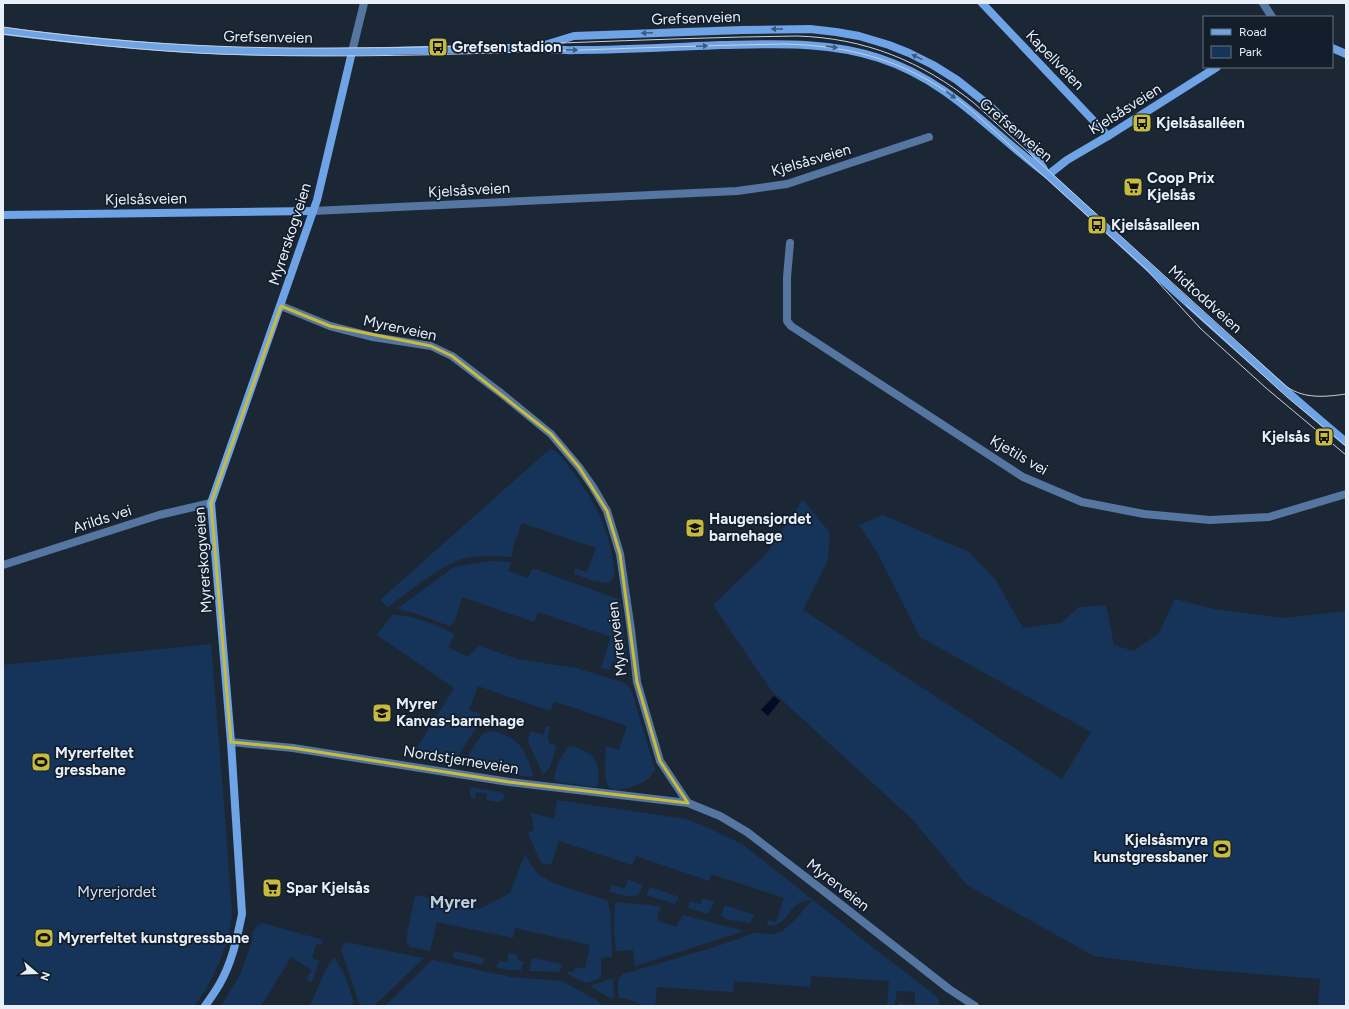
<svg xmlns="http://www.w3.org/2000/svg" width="1349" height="1009" font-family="Figtree,sans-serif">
<rect width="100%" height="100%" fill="#1c2736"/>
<g fill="#163459">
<path d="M550,449C558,450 565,462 570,468C586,490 601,512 608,539C612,551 613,564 615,576L609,583L594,581L574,574L575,568L587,572L596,548L522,523L513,547L512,557C501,556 477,555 466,558C441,564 409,592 388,607L380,600Z"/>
<polygon points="803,500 830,533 828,560 803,610 1062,779 1091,732 920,637 877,552 859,525 883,515 969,552 995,579 1023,628 1061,623 1079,607 1106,605 1114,645 1134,651 1159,633 1175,599 1214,609 1284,618 1346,611 1346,1006 1318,1006 1320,979 1195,969 1094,956 967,885 912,819 771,690 713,605 766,554"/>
<polygon points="489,561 511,562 508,571 528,578 532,569 535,569 618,599 621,605 627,664 622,664 612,661 610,670 601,668 611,637 538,612 534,622 462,597 455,621 449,626 417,614 397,609 454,567"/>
<path d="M392,615C411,615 439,625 455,635L448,647L468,657L479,646L517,659L576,668L625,683L630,688L632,692L655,770C653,773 651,775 649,778C642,784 617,795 609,787C603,780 606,755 606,746L619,750L627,726L554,701L550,711L478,686L469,710L480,714L478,721L480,722L456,759L450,765L417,758L414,753L454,688L377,635Z"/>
<polygon points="211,644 225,817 232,914 228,939 219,963 205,991 194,1006 3,1006 3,665"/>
<polygon points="546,726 550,727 548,737 550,745 554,744 556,748 550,767 544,774 543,774 529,744 528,740 531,731 543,735"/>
<path d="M492,731C519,737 525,749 533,774L532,777L470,768L464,766C468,754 476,742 484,733Z"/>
<path d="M570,746C595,752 600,760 598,785L596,787L559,782L554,779C554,771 563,750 570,746Z"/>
<polygon points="470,787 500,792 504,794 504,798 502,801 499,802 486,800 487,794 476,792 475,799 471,798"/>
<path d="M557,800L686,819L702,825L742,844L885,957L936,996L939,999V1006H898V1003L915,1005V992L897,991L894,1006H887L889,981L811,976L810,987L734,981L733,992L657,987L655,1006H642C635,1000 628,999 619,998L618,997V979L623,974L715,947L754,933L771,934L781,932L797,918L812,900C808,900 802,901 799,903C787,911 785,926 769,926L767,924L768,920L776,922L784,898L711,874L709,881L636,856L632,865L559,841L551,865L541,863L528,833L534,830L531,813L554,819Z"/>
<path d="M525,854C529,860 532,868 537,873C549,884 590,895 607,900C613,915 611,940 612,957L601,958V975L599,979L586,983L568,974V972H574L575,967L585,969L590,945L515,928L513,938L437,922L430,951L410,947L406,941L415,895L480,909L510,893Z"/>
<path d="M628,880L643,885L638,895C629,898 619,894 609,892L612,885L625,889Z"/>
<polygon points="650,887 679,897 675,904 646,895"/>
<polygon points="703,898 714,902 708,914 688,908 690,901 700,904"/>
<polygon points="615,902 650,905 661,907 657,916 658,921 676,927 683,915 744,931 635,966 633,950 616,951 614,931"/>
<polygon points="725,905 754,915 750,923 726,919 721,916"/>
<polygon points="262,923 323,940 322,944 316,944 312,958 319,961 312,982 306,980 312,970 291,957 261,1006 221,1006 240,975 252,941 253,932 257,926"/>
<polygon points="345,942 424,958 374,1006 365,1006 359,1003 341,949"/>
<polygon points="454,951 484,958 483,965 453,958"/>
<polygon points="509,953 518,955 517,960 524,962 521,970 510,970 496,967 499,961 507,963"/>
<polygon points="334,957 346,978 354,1003 348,1006 310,1006 325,971"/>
<polygon points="532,958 562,964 559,972 529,971"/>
<polygon points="432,960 511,977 562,981 598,1001 603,1006 385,1006"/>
<polygon points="610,979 613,979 614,998 608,997 590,986"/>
</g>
<polygon fill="#000b26" points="774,696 780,701 768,716 761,710"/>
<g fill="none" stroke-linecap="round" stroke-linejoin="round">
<g stroke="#5576a0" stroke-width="8">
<polyline points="1263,3 1272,17"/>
<polyline points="352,52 364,3"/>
<polyline points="313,211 737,191 787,184 929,137"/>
<polyline points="790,243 787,277 787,321 791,326 1023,477 1082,502 1144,514 1210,520 1269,517 1346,494"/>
<polyline points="281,306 330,326 373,337 431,346 452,356 502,394 551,434 579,467 593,487 607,511 620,554 631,630 637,682 660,761 688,803 720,816 747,832 825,892 949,989 975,1006"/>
<polyline points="3,565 159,515 211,503"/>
<polyline points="231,742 293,748 509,782 688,803"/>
</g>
<g stroke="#6ea3e6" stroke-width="8">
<polyline points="982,3 1108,136"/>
<path d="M3,31C98,43 195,52 291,52C371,53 451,48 531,48C546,48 560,51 575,50C624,50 673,47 722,45C775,44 828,41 879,58C950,81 990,132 1048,175C1146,265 1244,356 1346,442"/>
<polyline points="538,47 574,36 742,30 810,29 836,32 859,36 889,45 909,53 933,65 957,80 991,107 1029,144 1045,171"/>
<polyline points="1332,48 1346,54"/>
<polyline points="1048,175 1067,160 1108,136 1217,67"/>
<polyline points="3,215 313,211"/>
<path d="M205,1006C210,999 215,992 219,985C232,963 237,938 242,914L231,742L211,503L317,200L352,52"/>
</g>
<g stroke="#c9d0db" stroke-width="1">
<path d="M3,27C114,43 226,49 338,48C491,48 644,38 797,36C865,38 921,61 974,103L1287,387C1305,399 1325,397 1346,394"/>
<path d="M3,34C75,43 146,51 218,54C407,61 596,47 785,44C857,46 913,63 970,109L1146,269L1201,329L1266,388L1346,455"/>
<polyline points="1186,305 1287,397 1346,446"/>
</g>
</g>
<defs><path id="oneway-solid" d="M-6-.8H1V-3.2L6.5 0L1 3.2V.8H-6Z"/></defs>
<g fill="#3b5a7f">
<use href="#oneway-solid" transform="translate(777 29) rotate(179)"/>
<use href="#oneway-solid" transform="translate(647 33) rotate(178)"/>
<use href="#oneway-solid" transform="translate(702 46) rotate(-2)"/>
<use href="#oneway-solid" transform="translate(832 47) rotate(8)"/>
<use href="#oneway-solid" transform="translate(572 50) rotate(1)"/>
<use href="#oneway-solid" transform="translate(917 57) rotate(-154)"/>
<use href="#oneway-solid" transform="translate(951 95) rotate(36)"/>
</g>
<path fill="none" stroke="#c6bb3c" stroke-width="3" stroke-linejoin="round" d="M281,306L330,326L431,346L452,356L551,434L579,467L607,511L620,554L637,682L660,761L688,803L509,782L293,748L231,742L211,503Z"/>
<defs>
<symbol id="bus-square" viewBox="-11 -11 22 22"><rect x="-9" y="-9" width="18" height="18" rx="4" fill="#c6bb3c" stroke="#121e2b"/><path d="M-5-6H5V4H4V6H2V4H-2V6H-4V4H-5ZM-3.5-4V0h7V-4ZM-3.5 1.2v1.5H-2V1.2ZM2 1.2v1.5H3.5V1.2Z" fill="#111"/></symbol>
<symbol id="supermarket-square" viewBox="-11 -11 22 22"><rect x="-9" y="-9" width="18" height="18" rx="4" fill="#c6bb3c" stroke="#121e2b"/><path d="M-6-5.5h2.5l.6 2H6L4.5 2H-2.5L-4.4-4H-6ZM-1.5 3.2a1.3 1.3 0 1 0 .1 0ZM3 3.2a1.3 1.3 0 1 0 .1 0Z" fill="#111"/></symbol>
<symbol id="school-square" viewBox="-11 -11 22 22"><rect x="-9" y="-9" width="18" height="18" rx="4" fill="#c6bb3c" stroke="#121e2b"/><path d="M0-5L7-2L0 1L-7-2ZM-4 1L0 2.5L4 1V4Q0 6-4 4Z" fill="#111"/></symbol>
<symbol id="stadium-square" viewBox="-11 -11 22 22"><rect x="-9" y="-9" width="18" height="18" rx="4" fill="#c6bb3c" stroke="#121e2b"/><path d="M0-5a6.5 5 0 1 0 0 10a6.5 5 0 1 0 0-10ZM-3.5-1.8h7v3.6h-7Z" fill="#111"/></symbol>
</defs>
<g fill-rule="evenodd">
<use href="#bus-square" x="427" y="36" width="22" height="22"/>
<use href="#bus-square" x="1131" y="112" width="22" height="22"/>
<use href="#supermarket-square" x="1122" y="176" width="22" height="22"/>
<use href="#bus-square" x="1086" y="214" width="22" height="22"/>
<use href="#bus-square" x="1313" y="426" width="22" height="22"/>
<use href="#school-square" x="684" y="517" width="22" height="22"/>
<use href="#school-square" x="371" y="702" width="22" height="22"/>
<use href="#stadium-square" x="30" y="751" width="22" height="22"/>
<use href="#stadium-square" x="1211" y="838" width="22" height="22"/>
<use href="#supermarket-square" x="261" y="877" width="22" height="22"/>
<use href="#stadium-square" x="33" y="927" width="22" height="22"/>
</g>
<g text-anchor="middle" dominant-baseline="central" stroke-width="3.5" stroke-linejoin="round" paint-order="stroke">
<g font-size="15" fill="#e8eff9" stroke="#121e2b">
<text transform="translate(696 18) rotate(-2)">Grefsenveien</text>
<text transform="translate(268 37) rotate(1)">Grefsenveien</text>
<text transform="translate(1055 60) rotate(46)">Kapellveien</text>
<text transform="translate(1125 109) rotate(-32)">Kjelsåsveien</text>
<text transform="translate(1016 130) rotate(40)">Grefsenveien</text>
<text transform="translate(811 160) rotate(-16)">Kjelsåsveien</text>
<text transform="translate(469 190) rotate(-3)">Kjelsåsveien</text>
<text transform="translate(146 199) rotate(-1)">Kjelsåsveien</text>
<text transform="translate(290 234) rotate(-72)">Myrerskogveien</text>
<text transform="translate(1205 299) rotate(42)">Midtoddveien</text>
<text transform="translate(400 328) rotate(12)">Myrerveien</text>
<text transform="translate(1019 455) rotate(30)">Kjetils vei</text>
<text transform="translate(102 519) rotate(-18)">Arilds vei</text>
<text transform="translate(203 560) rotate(-94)">Myrerskogveien</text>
<text transform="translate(617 639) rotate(-97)">Myrerveien</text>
<text transform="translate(461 760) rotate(9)">Nordstjerneveien</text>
<text transform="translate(838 885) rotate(38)">Myrerveien</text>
</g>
<g font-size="15" font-weight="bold" fill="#e8eff9" stroke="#121e2b" text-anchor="start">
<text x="452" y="47">Grefsen stadion</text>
<text x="1156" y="123">Kjelsåsalléen</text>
<text x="1147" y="178">Coop Prix<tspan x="1147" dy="17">Kjelsås</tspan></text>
<text x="1111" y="225">Kjelsåsalleen</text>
<text x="1310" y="437" text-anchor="end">Kjelsås</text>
<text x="709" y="519">Haugensjordet<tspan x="709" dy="17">barnehage</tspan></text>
<text x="396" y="704">Myrer<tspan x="396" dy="17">Kanvas-barnehage</tspan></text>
<text x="55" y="753">Myrerfeltet<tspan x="55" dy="17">gressbane</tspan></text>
<text x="1208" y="840" text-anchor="end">Kjelsåsmyra<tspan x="1208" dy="17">kunstgressbaner</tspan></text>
<text x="286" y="888">Spar Kjelsås</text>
<text x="58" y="938">Myrerfeltet kunstgressbane</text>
</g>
<g font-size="15" fill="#d4e1f2" stroke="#121e2b">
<text x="117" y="892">Myrerjordet</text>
</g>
<g font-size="17" font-weight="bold" fill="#bdccdf" stroke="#121e2b">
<text x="453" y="902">Myrer</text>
</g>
</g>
<rect width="1349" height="1009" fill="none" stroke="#e8eff9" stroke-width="8"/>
<rect x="1203" y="16" width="130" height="52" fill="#121e2b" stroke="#68727d"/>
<rect x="1211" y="29" width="20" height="6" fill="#6ea3e6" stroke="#68727d"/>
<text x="1239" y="36" font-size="12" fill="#e8eff9">Road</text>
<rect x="1211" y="46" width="20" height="12" fill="#163459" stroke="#68727d"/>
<text x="1239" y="56" font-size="12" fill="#e8eff9">Park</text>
<g transform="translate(36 973) rotate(109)" stroke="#121e2b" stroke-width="3" paint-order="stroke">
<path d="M0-3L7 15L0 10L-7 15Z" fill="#e8eff9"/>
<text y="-6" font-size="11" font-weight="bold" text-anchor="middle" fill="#e8eff9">N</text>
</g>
</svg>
